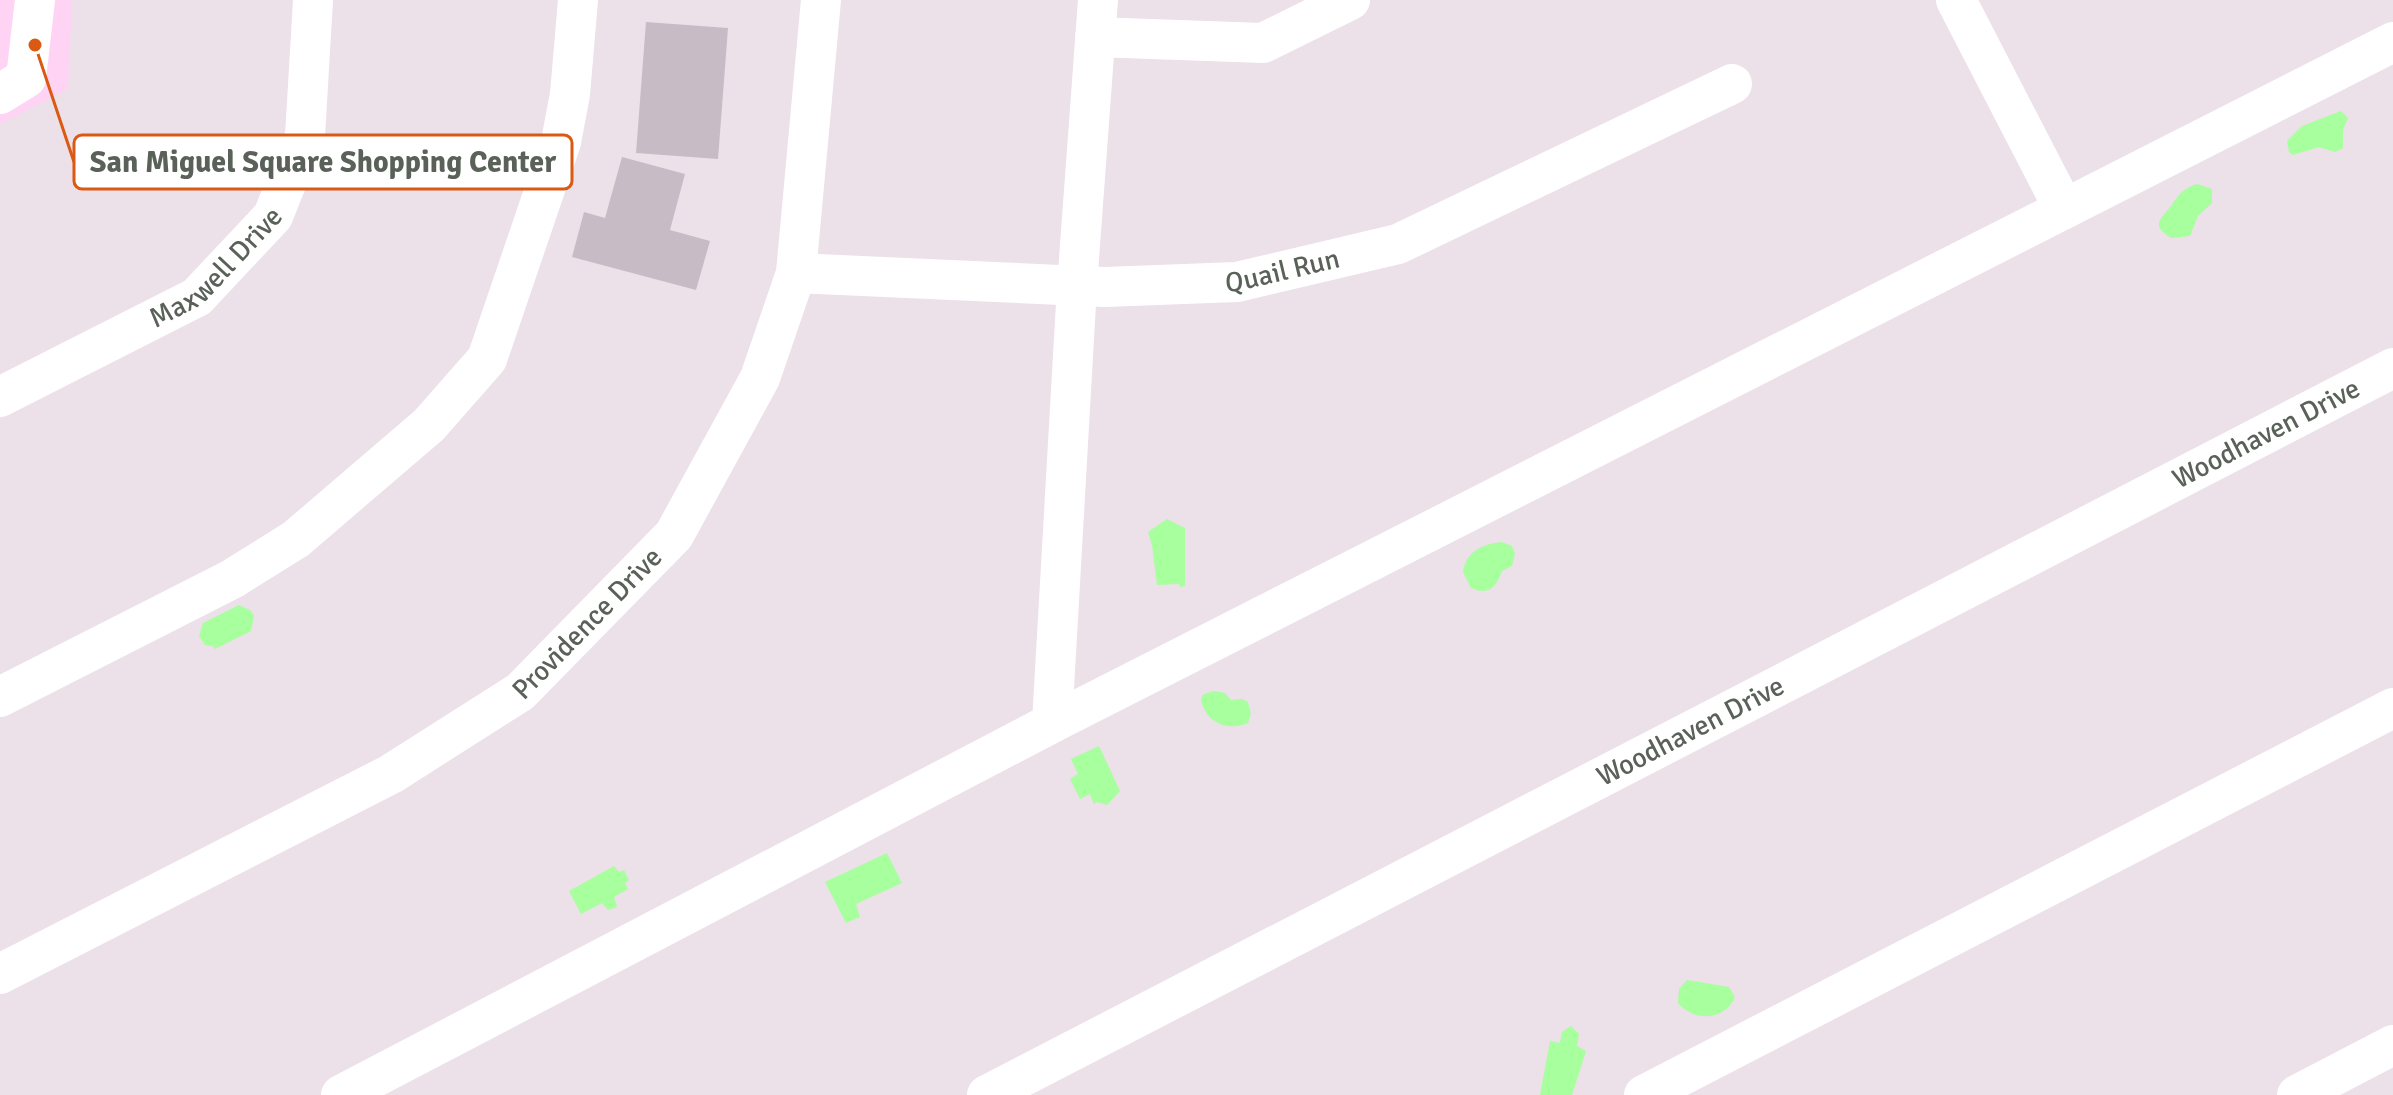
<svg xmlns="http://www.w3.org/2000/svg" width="2393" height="1095" font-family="Signika,sans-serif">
<rect width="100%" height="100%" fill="#ece0e9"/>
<polygon fill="#ffd3f4" points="0,0 72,0 68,89 0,124"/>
<g fill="#a7ff9d">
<polygon points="2341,111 2348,118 2343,130 2343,148 2335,152 2319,147 2293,155 2289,152 2287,141 2302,126"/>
<path d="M2197,184L2212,189V203L2198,216L2190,236L2171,238C2148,223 2163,219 2173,203C2180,193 2184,188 2197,184Z"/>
<polygon points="1167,519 1185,528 1185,586 1180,587 1179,584 1157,585 1152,545 1148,532"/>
<path d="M1502,542L1512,546L1515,554L1512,566L1502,571C1496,587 1489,596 1471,588L1463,572C1466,551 1483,544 1502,542Z"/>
<polygon points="239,605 250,610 254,616 251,631 215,649 213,646 205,645 199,636 203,623"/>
<path d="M1214,691L1225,693L1231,700L1242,699L1248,702L1251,714L1248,723C1227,732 1204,722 1201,698L1204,694Z"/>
<polygon points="1099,746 1120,791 1107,805 1097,802 1094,804 1090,794 1080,799 1070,779 1078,774 1071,759"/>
<polygon points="887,853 902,883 856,904 860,917 846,923 825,882"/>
<polygon points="614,866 619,872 624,870 629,880 625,883 628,889 614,897 617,907 608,910 602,903 581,914 569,891"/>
<path d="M1687,980L1729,987L1735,997C1725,1021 1694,1022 1678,1003L1679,989Z"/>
<polygon points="1571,1026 1579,1034 1577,1046 1586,1051 1572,1095 1540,1095 1550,1041 1560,1043 1562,1032"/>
</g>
<g fill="#c7bcc6">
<polygon points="646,22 728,28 718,159 636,153"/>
<polygon points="622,157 685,174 670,230 710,241 696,290 572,257 584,212 605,218"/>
</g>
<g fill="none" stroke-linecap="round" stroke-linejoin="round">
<g stroke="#fff" stroke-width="40">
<polyline points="1956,0 2064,209"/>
<polyline points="1095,37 1263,43 1350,0"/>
<polyline points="0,94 26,78 35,0"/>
<path id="s1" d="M796,273L1105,287L1237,282L1398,244L1732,84"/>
<path id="s2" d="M0,397L197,297L273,216L305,136L313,0"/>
<polyline points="0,697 232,579 296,539 429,425 487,359 561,142 570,94 578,0"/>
<polyline points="1052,723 2393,42"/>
<path id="s3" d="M0,974L391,774L520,692L674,535L760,378L796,273L821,0"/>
<polyline points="341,1095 1052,723 1077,286 1098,0"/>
<path id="s4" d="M987,1095L2393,368"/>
<polyline points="1644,1095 2393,708"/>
<polyline points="2297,1095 2393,1045"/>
</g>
</g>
<g text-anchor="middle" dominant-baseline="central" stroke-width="6" stroke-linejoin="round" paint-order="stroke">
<g font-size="28" fill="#596159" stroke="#fff">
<text stroke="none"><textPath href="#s2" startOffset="254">Maxwell Drive</textPath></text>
<text stroke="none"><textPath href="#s1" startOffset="488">Quail Run</textPath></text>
<text stroke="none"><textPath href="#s4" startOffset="1440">Woodhaven Drive</textPath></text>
<text stroke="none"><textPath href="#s3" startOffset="688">Providence Drive</textPath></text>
<text stroke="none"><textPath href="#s4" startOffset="792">Woodhaven Drive</textPath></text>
</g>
</g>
<path fill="none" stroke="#da5a14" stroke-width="3" d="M35 45L74 162"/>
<circle fill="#da5a14" stroke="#fff" stroke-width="3" cx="35" cy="45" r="8"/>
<rect fill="#fff" stroke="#da5a14" stroke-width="3" x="74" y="135" width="498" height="54" rx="8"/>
<g font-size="30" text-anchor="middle" font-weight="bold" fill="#596159">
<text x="323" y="172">San Miguel Square Shopping Center</text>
</g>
</svg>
